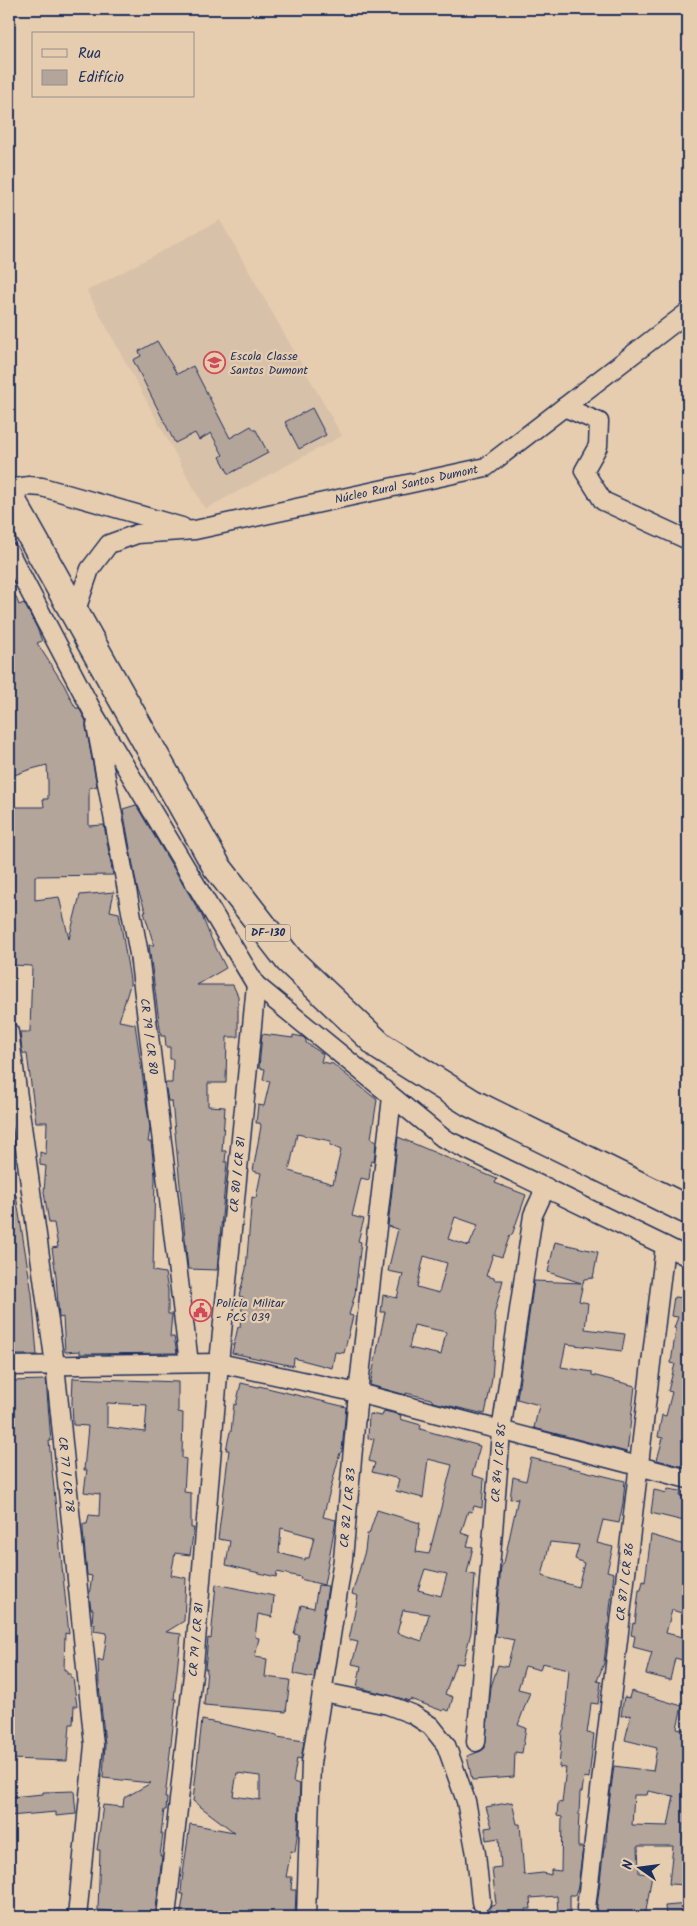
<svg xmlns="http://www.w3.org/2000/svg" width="697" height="1926" font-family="Kalam,sans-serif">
<rect width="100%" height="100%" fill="#e7cdaf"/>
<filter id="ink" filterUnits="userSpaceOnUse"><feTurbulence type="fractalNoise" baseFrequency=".02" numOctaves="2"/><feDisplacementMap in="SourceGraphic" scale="10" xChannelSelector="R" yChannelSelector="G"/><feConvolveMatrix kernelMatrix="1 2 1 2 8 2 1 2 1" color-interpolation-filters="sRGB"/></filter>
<g filter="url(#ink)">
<polygon fill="#d8c1a9" points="220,220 342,436 205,509 87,291"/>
<g fill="#b4a59b" stroke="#1b2f5e" fill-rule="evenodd">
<polygon points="157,341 177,374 193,366 230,438 251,426 254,430 256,430 268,453 229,474 220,457 223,455 211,433 199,440 195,433 175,443 133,360 141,356 139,351"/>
<polygon points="312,408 326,435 299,449 285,422"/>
<polygon points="9,580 19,605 24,603 37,628 42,641 37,643 64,685 74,705 76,708 79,708 86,721 86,727 97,786 89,788 89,826 104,825 113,875 35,876 35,900 59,897 69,939 80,895 114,892 110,911 119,913 130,980 130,985 119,1021 135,1024 150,1128 148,1142 151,1142 155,1176 153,1271 165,1273 168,1291 168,1314 172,1314 170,1337 174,1337 177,1353 80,1354 80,1351 65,1352 63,1317 59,1318 56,1276 52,1248 58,1247 54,1223 49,1223 44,1192 46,1166 40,1165 40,1152 46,1154 47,1122 36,1122 27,1054 24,1054 22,1051 20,1032 30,1032 32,966 12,965 12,954 9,954 9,807 44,807 43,799 48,799 48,782 47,765 28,770 9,777"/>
<polygon points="136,805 202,916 210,936 226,968 197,985 233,985 238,996 238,1037 227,1037 226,1083 208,1083 208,1106 225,1107 222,1151 226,1151 225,1162 227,1162 217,1270 188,1269 172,1101 168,1101 165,1083 172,1083 173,1059 170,1059 170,1047 166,1047 165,1036 161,1036 150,953 149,945 154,945 144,912 146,912 137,888 123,809"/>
<path d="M262,1034L293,1038V1035L303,1037L306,1040V1043L323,1054L321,1062L333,1064L377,1100L371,1138L376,1142L374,1162L371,1161L369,1180L361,1178L352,1216L364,1219L358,1241L361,1242L355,1294L349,1315L353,1316L344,1353L335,1352L332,1368L294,1358L293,1366L232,1353L238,1327H240L243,1297L239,1296L246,1269L252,1197L256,1198L261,1173L253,1171L261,1126L260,1123H256L258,1105L264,1106L270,1081L263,1080L265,1069L259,1068ZM297,1134L331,1141L330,1145L341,1150L333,1184L289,1171Z"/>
<path d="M398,1137L497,1179L495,1183L526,1195L512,1235H510L502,1257L493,1254L486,1276L494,1278V1280H503L494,1315L496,1323L492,1379L485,1414L433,1402L431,1399L406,1393V1395L370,1385L385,1312H381L383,1295L397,1298L403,1274L388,1271L398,1229L388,1226ZM455,1217L478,1225L469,1246L448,1239ZM424,1256L447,1263L439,1293L417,1287ZM414,1325L446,1332L441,1355L409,1348Z"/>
<polygon points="9,1195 16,1195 32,1294 37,1355 9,1355"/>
<polygon points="555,1242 598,1252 593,1278 584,1279 579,1301 588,1303 585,1329 625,1334 622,1351 566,1344 561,1367 592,1372 592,1375 635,1386 627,1452 534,1428 539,1405 517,1399 534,1281 581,1283 548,1272"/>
<polygon points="687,1293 688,1293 688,1468 657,1460 663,1438 658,1437 662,1415 666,1416 672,1392 668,1391 675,1364 671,1363 676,1329 674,1328 678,1317 671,1316 674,1297 685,1298"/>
<path d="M73,1378L178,1382V1412L183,1413L182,1458L186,1459L184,1492L191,1493V1528H194L190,1555L175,1553L171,1575L186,1578L184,1621L166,1632L181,1634L174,1699H176L165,1798H167L166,1810H164L161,1834H163L160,1856H162L155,1917H115L116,1912L98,1910L100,1850H97L103,1805L123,1807L124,1798L151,1783L103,1778L105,1744L99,1685L98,1659L103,1661L107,1633L94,1631L95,1624H92L93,1609H91L89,1596L92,1576L87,1575L83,1530V1524H87L89,1515L99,1516L100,1494L84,1492L87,1470H84L88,1426L73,1425L72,1402ZM107,1403L147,1405L145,1432L107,1427Z"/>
<polygon points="46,1380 51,1441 49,1441 69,1634 65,1633 64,1670 67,1670 67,1674 71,1674 71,1678 73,1678 77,1706 74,1706 73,1724 70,1724 67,1761 9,1759 9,1381"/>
<path d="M241,1383L258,1387L259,1386L346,1407L342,1451L340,1453L323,1517L336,1520L324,1585L300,1579L301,1577L277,1572L276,1577L226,1565L230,1541L218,1539L229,1450H226L230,1432H231L234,1404L236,1405ZM281,1528L314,1537L309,1558H305V1560L279,1553Z"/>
<path d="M384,1411L401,1415L400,1419L421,1425L420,1429L480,1446L472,1475L484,1479L482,1508L474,1506L472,1512L468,1511L461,1533L470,1536L467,1546L473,1547L467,1573L475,1575L471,1632L463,1664L456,1663L445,1694L453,1697L449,1711L444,1709L443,1711L410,1699L409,1701L403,1699L357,1687L361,1666L352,1664L358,1642L349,1640L358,1596L352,1594L365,1551L367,1534H369L377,1510L420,1523L416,1552L429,1554L452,1465L428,1459L423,1498L396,1491L399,1479L372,1472L375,1463L369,1461L374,1439L368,1438L369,1414L382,1416ZM425,1569L447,1574L441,1596L418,1590ZM403,1610L429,1614L422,1641L397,1633Z"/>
<path d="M531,1458L625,1481L623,1503L619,1523L603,1520L597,1543L613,1547L607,1571L614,1573L604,1663L597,1681L601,1682L598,1704L591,1703L589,1720L587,1733L594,1734L589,1778L584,1777L582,1792H580L578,1835V1847H583L578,1886L575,1895H570V1912L558,1913L557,1896L530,1898L531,1909H526L527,1914L520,1915L521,1917H492L490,1907L491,1905L496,1904L492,1868L501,1867L499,1838L486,1840L485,1828L492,1827L486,1807L512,1802L517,1824H520L524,1875L543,1873L551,1875V1870L561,1871L562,1817L557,1816L558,1802L562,1803L566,1768L559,1767L562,1732L564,1730L567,1706H566L569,1669L542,1663L540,1670L525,1666L518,1689L530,1692L518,1725L526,1728L522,1753L515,1752L514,1777L472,1780L467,1756L481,1751L485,1748L491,1687L498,1665L507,1667L514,1640L495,1636L501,1567L504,1563L518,1498L510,1499L513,1477L526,1481ZM550,1542L579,1545L575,1559L584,1563L578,1587L542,1576Z"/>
<polygon points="668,1489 681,1491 680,1496 688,1497 688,1522 651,1513 654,1490 667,1493"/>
<polygon points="651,1535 688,1546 688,1615 672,1610 666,1633 686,1638 682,1660 675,1658 670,1680 646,1674 652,1652 633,1647 635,1636 631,1635 633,1623 635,1624 639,1590 641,1590 643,1581 645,1582"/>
<polygon points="216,1584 274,1596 272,1617 258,1614 255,1637 259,1638 255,1657 267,1659 265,1677 290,1680 286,1712 204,1705 207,1669 205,1669 208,1638 211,1639"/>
<polygon points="318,1585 328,1586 314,1678 294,1674 299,1635 294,1634 301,1605 314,1608"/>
<path d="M631,1691L682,1706L677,1728L688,1731V1885L669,1884L673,1846H638L639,1873L652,1874L645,1917H613L599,1915L597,1907L604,1847H606V1827L614,1766L653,1771L657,1748L625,1740L631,1715L621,1716L624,1697L629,1698ZM648,1791L674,1796L668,1826L632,1825L634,1795H647Z"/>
<path d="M202,1720L277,1735V1737L304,1741L301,1759L297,1758L293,1782L300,1784L298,1828L295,1852L291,1851L286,1877H292L291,1890H296L295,1917H265L247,1914V1917H180L184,1894H181L182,1881L190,1824L234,1832L193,1801ZM237,1773L260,1776V1800L233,1796Z"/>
<polygon points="74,1791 76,1814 56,1816 56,1812 9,1816 9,1801 11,1801 11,1797 43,1794 43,1792"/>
<polygon points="688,1904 688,1917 666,1917 665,1906"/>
</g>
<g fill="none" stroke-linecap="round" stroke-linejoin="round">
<defs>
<g id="minor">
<polyline points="564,407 599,422 598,446 584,471 603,501 688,540"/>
<polyline points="9,489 29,486 42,487 182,527"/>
<polyline points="9,552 94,714 256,985 443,1138 688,1257"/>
<path id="s1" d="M75,613L90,569L109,544L137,534L195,530L486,467L688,312"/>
<path id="s2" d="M96,725L139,954L189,1363"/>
<path id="s3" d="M9,1032L55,1365L94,1745L77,1917"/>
<polyline points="9,1366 219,1363 358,1393 688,1479"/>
<polyline points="323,1692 388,1705 412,1714 431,1726 446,1745 466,1801 476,1854 481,1902"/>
<path id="s4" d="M476,1742L501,1432L533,1215L546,1187"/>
<path id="s5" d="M166,1917L194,1665L219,1363L256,985"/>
<path id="s6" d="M306,1917L311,1763L343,1559L358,1393L392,1097"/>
<path id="s7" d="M589,1917L586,1908L665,1246"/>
</g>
<polyline id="primary" points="9,496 217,867 289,960 381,1047 471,1103 688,1210"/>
</defs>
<use href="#minor" stroke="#1b2f5e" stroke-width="21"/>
<use href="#primary" stroke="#1b2f5e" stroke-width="31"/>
<use href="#minor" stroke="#e7cdaf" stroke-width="18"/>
<use href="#primary" stroke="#e7cdaf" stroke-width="28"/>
</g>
</g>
<defs>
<symbol id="school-ring" viewBox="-11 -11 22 22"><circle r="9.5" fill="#e7cdaf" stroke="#d1495b" stroke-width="1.5"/><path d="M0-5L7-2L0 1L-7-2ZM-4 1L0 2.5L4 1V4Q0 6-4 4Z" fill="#d1495b"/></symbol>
<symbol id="civic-ring" viewBox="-11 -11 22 22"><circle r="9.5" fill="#e7cdaf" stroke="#d1495b" stroke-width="1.5"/><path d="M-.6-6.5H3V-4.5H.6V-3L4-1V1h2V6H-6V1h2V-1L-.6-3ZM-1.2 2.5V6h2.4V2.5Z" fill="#d1495b"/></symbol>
</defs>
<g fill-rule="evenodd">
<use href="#school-ring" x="202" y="350" width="25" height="25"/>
<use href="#civic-ring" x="188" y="1298" width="25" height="25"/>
</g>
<g text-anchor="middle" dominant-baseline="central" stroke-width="4.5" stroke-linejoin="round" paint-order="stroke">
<rect fill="#e7cdaf" stroke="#585e76" stroke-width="1" x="245.5" y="924.5" width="45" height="17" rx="4"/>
<g font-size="11" font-weight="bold" fill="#1b2f5e">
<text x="268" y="933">DF-130</text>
</g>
<g font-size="12" fill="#1b2f5e" stroke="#e7cdaf" text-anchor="start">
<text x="230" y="356">Escola Classe<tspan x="230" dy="14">Santos Dumont</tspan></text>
<text x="216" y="1303">Polícia Militar<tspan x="216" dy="14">- PCS 039</tspan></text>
</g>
<g font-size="12" fill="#1b2f5e" stroke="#e7cdaf">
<text stroke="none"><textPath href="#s1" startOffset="382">Núcleo Rural Santos Dumont</textPath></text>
<text stroke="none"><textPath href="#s2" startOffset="316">CR 79 / CR 80</textPath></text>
<text stroke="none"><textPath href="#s5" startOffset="746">CR 80 / CR 81</textPath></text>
<text stroke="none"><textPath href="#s4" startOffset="280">CR 84 / CR 85</textPath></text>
<text stroke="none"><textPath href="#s3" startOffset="446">CR 77 / CR 78</textPath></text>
<text stroke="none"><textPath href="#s6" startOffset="412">CR 82 / CR 83</textPath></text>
<text stroke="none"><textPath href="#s7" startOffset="338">CR 87 / CR 86</textPath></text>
<text stroke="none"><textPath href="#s5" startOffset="279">CR 79 / CR 81</textPath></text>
</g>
</g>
<rect width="697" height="1926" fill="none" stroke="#e7cdaf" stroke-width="30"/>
<rect x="15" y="15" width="667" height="1896" fill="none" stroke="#1b2f5e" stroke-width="2" filter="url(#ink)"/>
<rect x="32" y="32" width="162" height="65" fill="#e7cdaf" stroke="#958e8f"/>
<rect x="42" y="49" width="25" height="8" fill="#e7cdaf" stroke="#958e8f"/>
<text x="78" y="58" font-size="15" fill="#1b2f5e">Rua</text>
<rect x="42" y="70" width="25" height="15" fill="#b4a59b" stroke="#958e8f"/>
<text x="78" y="82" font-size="15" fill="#1b2f5e">Edifício</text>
<g transform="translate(640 1868) rotate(284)" stroke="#e7cdaf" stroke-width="4" paint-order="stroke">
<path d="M0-4L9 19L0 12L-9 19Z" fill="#1b2f5e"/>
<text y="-8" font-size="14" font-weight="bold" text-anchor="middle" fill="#1b2f5e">N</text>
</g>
</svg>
